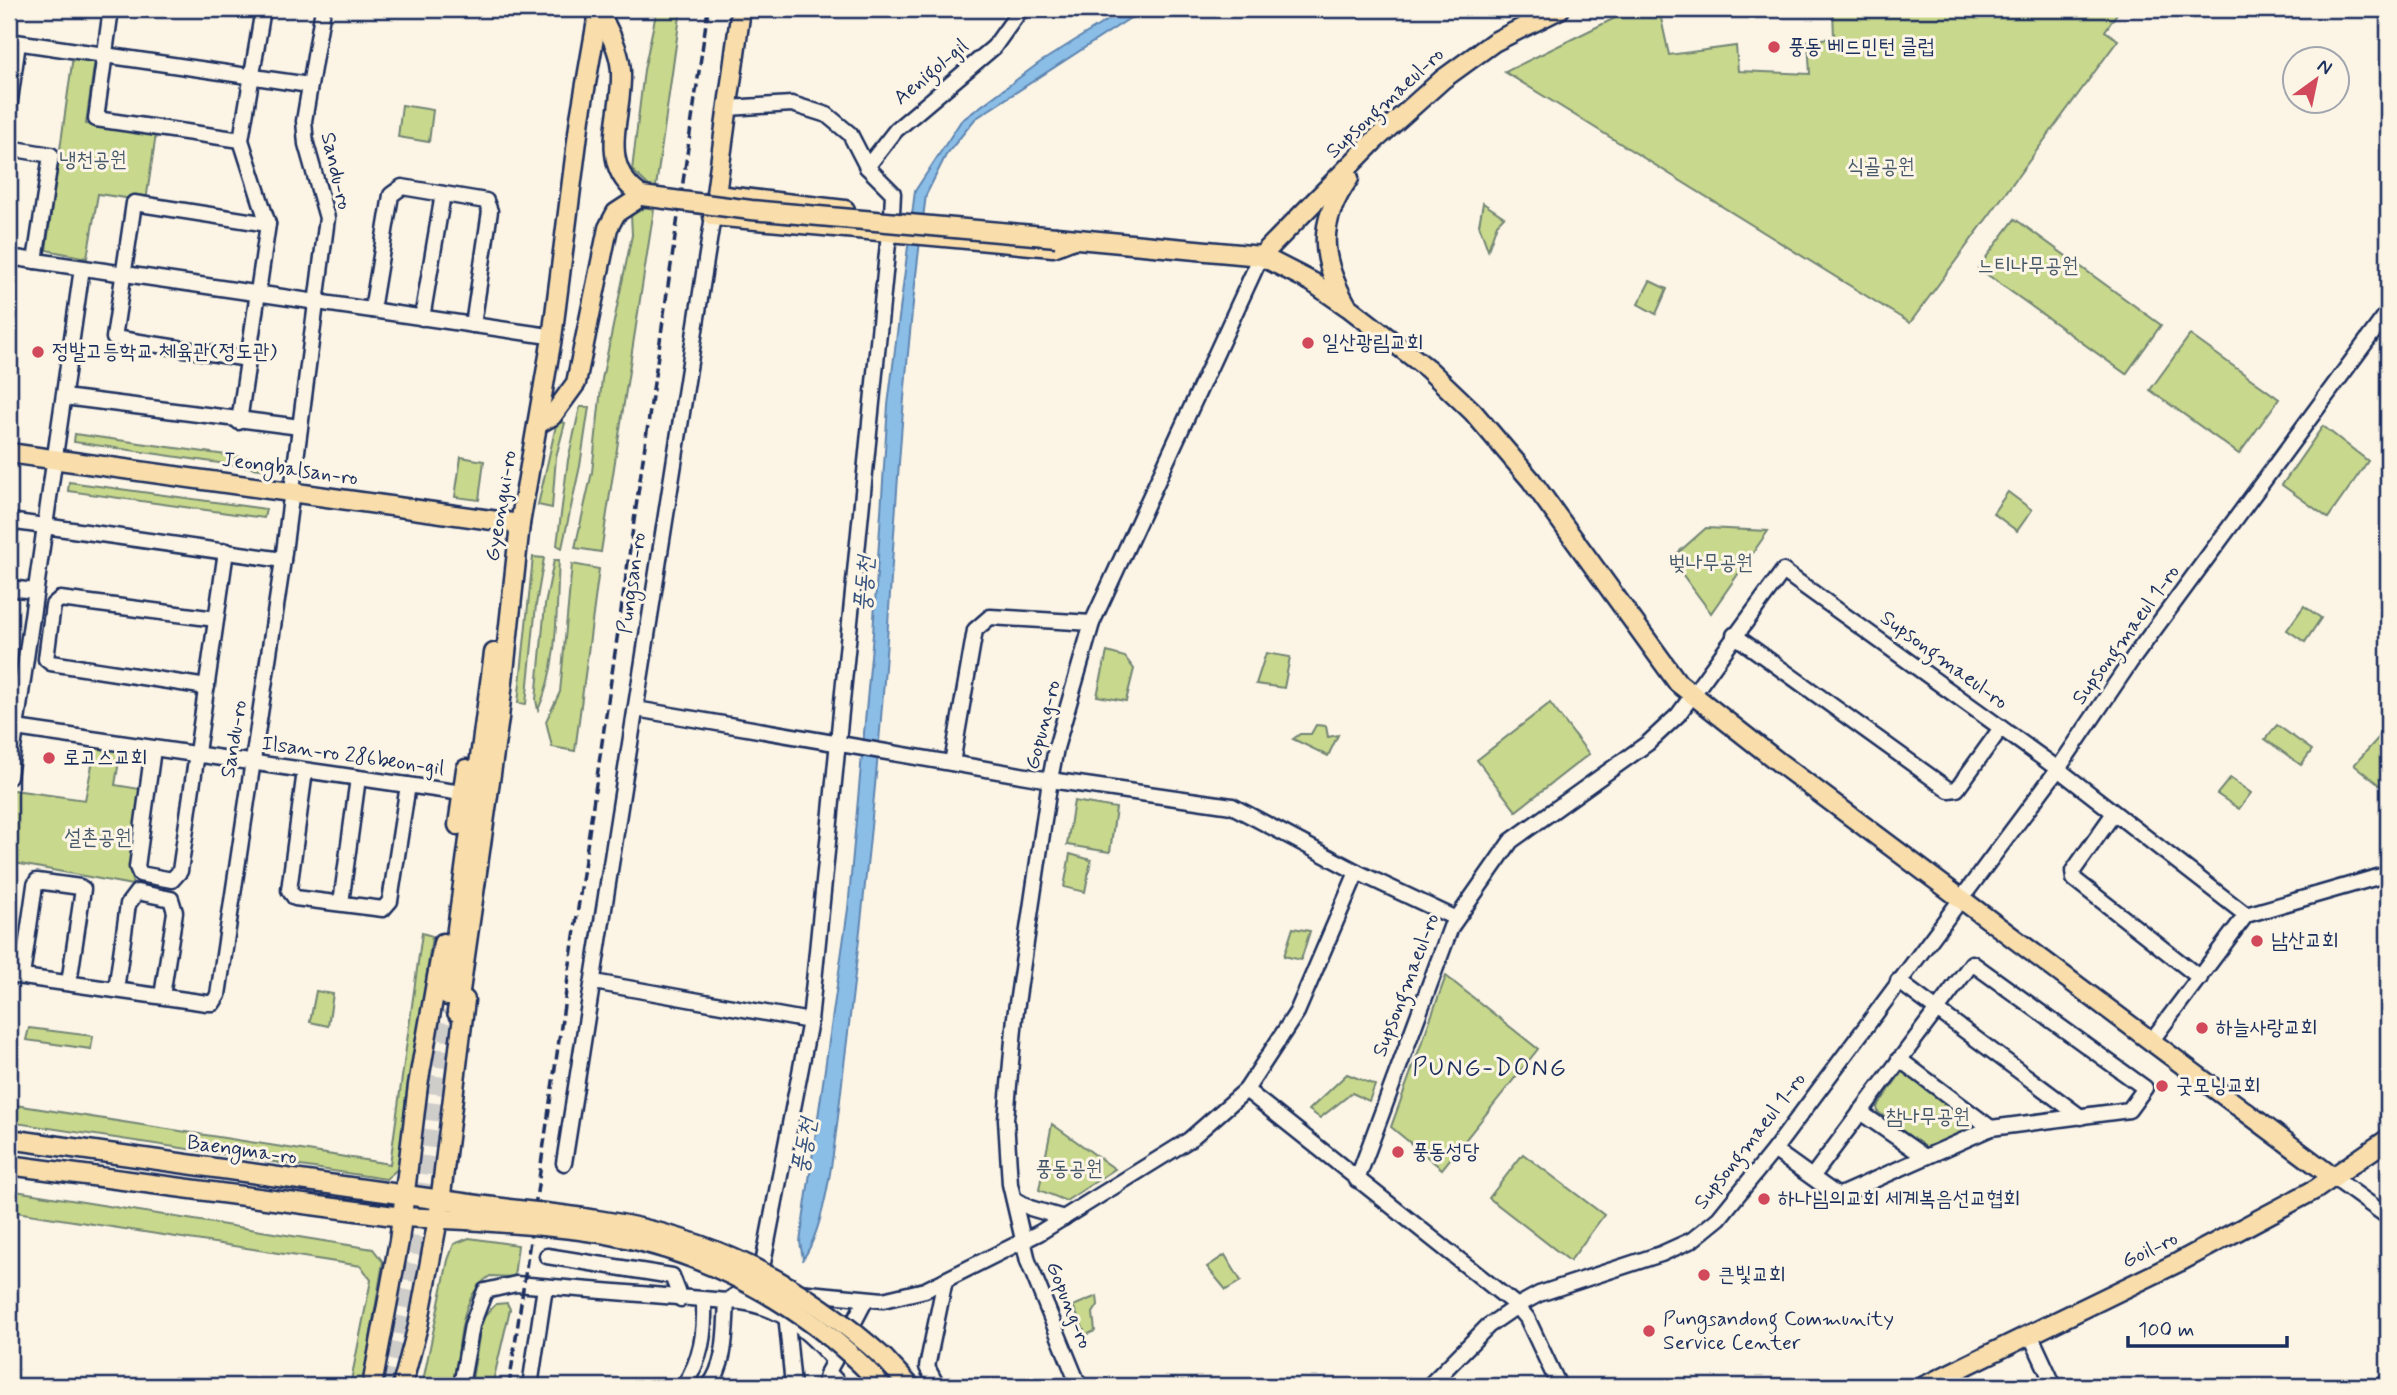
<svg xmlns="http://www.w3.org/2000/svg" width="2397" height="1395" font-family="Mynerve,'Poor Story',sans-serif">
<rect width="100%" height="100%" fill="#fcf5e5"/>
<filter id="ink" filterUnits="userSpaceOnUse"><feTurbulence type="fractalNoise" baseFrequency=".0143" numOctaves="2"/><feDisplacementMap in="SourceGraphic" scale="14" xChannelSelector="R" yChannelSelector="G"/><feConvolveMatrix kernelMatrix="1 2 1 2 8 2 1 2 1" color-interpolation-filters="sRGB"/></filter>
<g filter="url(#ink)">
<g fill="#c8d88c" stroke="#728475" stroke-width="2">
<polygon points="657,9 681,9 656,187 650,187 632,170 644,70"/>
<polygon points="1641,9 1659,9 1669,55 1736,46 1738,71 1810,74 1808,40 1834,38 1833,9 2120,9 2105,31 2118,40 1910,323 1505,72 1621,15"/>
<polygon points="73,56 95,59 86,124 156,134 146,201 98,194 87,258 46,250"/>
<polygon points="402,105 433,110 429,142 398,137"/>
<polygon points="1483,203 1504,217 1497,224 1488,250 1479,225"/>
<polygon points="647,207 654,209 601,552 575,548 592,472 602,379 632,235 631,214"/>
<polygon points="2015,219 2161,325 2126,374 1978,268"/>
<polygon points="1650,281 1667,289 1656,314 1638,304"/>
<polygon points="2190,335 2279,399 2239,454 2150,390"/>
<polygon points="580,407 589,407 580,466 562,548 557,545 568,460"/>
<polygon points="557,421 565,423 556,457 552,508 538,505"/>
<polygon points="2323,426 2368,461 2328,518 2282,485"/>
<polygon points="75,434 276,462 274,471 74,442"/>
<polygon points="461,457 484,461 479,500 455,497"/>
<polygon points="69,482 266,509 264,518 68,491"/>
<polygon points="2008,492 2032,510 2017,531 1993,513"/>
<polygon points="1706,528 1768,531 1711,613 1671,559"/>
<polygon points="533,557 544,558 536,605 526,704 518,703"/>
<path d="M554,560H559C556,610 559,664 538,710L536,700L545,605Z"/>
<polygon points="572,564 599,569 575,751 552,747 546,721 560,692"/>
<polygon points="2304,606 2321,618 2305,642 2287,630"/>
<polygon points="1107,652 1125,657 1134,669 1126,701 1097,696"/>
<polygon points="1266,653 1290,657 1284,688 1256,684"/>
<polygon points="1550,703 1589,754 1516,811 1477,760"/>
<polygon points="1316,725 1326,726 1328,737 1338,735 1328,756 1293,739 1300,734 1311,734"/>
<polygon points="2277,725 2312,750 2301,765 2265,739"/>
<polygon points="2388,727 2388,792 2354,765"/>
<polygon points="96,745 121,749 115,785 146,790 132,885 9,862 13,790 85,800"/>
<polygon points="2230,778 2251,793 2239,809 2217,794"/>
<polygon points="1074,801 1116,808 1110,852 1067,845"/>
<polygon points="1070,854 1091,860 1085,892 1064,887"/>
<polygon points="1293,928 1310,931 1301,960 1284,956"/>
<polygon points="422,933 432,936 400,1167 386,1179 9,1122 9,1104 390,1164"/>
<polygon points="1446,976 1538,1049 1442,1169 1391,1127"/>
<polygon points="316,991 333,994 328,1026 310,1022"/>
<polygon points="29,1028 93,1036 91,1049 26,1040"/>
<polygon points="1908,1071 1978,1122 1978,1130 1927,1149 1878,1112 1877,1107 1902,1072"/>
<polygon points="1347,1074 1375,1085 1369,1101 1352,1093 1320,1118 1309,1110"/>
<polygon points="1052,1124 1115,1169 1066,1201 1039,1190"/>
<polygon points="1523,1154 1604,1215 1570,1261 1489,1198"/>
<polygon points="9,1190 373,1249 383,1262 362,1386 350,1386 371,1280 361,1266 9,1211"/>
<path d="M469,1238L518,1245L514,1277L490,1276C457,1297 460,1351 455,1386H422L448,1260L454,1244Z"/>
<polygon points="1225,1255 1241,1281 1226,1290 1207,1267"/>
<polygon points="1097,1296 1098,1305 1093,1313 1095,1331 1086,1335 1073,1306"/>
<polygon points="507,1303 510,1309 492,1386 471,1386 482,1319 496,1304"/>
</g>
<path fill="#8bbee7" stroke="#5e85b0" stroke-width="2" d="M1125,9H1144L975,119L946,155L926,195C907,332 898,471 889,609C880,756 864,903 846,1049C839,1100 831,1221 803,1259L800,1242L848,909L873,634L888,405L915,191L961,121L1039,63Z"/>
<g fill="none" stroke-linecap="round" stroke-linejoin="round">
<path stroke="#cfcdca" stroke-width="18" stroke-dasharray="18 9" stroke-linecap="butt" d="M383,1386C416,1264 429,1137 446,1011"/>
<defs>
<g id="minor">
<polyline points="111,9 96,119 241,140"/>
<polyline points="9,41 309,85"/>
<polyline points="9,108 18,43"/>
<polyline points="728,108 792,104 827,115 850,134 867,167 893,193 892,214"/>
<polyline points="9,148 51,155 35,261"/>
<polyline points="867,167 896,130 994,47 1021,9"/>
<polyline points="9,257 542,335"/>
<polyline points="372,310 391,195 402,187 486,201 490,211 473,325"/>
<polyline points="422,318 443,194"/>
<polyline points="248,359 114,338 134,203 268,224"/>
<polyline points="64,397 300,427"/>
<polyline points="239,422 268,224 241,140 263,9 259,9"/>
<polyline points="9,521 283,560"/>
<polyline points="9,588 35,591"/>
<polyline points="1734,635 1949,790 1957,789 2001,728"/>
<polyline points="207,687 51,663 46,659 53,605 60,599 216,619"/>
<polyline points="636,709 1050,780 1232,806 1357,872"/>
<polyline points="9,727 462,793"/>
<polyline points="153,749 137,867 140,874 172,880 180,871 226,551"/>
<polyline points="952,763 975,630 990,617 1092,623"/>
<polyline points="305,771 289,890 295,898 383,909 390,901 408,785"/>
<polyline points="9,777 82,268"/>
<polyline points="2114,813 2073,871 2074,879 2200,978"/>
<polyline points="341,903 358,778"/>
<polyline points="9,975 207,1003 213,1003 218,995 283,560 327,218 306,144 304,121 323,9"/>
<polyline points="22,976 35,885 37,881 80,887 83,889 69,983"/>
<polyline points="1898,981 2081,1117"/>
<polyline points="594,982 810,1021"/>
<polyline points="116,990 128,904 137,892 171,899 175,912 162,996"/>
<polyline points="2152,1040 2246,915 2388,874"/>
<polyline points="1899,1059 1991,1128"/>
<polyline points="1246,1090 1517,1306 1527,1318 1559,1386"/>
<polyline points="1860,1112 1925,1157"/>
<polyline points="1774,1150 1838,1196 1991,1128 2129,1110 2145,1088 1972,963 1812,1177"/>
<polyline points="564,1163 713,216"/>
<polyline points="2334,1178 2388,1217"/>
<polyline points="1357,1180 1451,927 1511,841 1648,743 1678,715 1783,571 2058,769 2246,915"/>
<polyline points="1014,1199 1030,1208 1064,1218"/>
<polyline points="547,1256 672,1276 681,1299"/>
<polyline points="763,1263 810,1021 889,233"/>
<polyline points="798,1292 883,1300 925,1290 1039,1233 1189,1140 1246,1090 1297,1012 1357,872 1455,918"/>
<polyline points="786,1313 793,1386"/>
<polyline points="2030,1334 2054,1386"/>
<polyline points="828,1372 841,1386"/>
<polyline points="461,1386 472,1325 485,1291 516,1284 727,1301 749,1286"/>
<polyline points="530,1386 545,1287"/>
<path d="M684,1386C702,1357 705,1334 704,1301"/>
<path d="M709,1386C727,1363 725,1329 727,1301C774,1302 804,1326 834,1361"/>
<polyline points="824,1386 828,1372 865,1301"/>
<polyline points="937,1386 927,1367 945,1280"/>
<polyline points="1079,1386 1028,1261 1010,1184 1006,1119 1015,1017 1050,780 1056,748 1092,623 1261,256"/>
<polyline points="1429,1386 1488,1326 1517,1306 1539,1294 1661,1254 1692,1240 1719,1218 1774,1150 2058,769 2131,661 2388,312"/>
<polyline points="2383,1386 2388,1382"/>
</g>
<g id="major">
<polyline points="741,9 713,216 1053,247 1071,240"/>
<path d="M599,11C608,31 620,49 621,72C623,118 595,165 642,196"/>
<polyline points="717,195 845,210"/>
<polyline points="1056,237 1261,256 1312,282 1348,307 1428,369 1473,412 1531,480 1678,683 1781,764 2334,1178"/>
<polyline points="1261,256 1375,140 1443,79 1494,42 1560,9"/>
<path d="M1346,304C1320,258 1317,223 1349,178"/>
<polyline points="538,424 552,416 576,383 608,228 616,213 642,196"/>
<polyline points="9,453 520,524"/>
<polyline points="458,825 466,769"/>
<polyline points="448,996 494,653"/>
<polyline points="457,1012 499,718 520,524 552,338 580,118 599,9"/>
<polyline points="9,1139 470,1204"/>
<polyline points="9,1165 402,1217 467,1220"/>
<polyline points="885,1359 910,1386"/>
<polyline points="872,1375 881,1386"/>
<polyline points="372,1386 399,1241 418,1085 443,943"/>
<polyline points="402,1386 418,1326 438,1219 465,1000"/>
<polyline points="1924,1386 2179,1262 2316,1189 2388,1139"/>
</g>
</defs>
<use href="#minor" stroke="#1b2f5e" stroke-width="19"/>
<use href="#major" stroke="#1b2f5e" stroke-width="23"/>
<use href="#minor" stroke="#fcf5e5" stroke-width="14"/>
<use href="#major" stroke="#f9deab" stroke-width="18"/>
<polyline stroke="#1b2f5e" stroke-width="3.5" stroke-dasharray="10 5" stroke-linecap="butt" points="509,1386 708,9"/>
<defs>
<g id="major-bridge">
<polyline points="642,196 751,210 1056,237"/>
<path d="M470,1204C512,1210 555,1213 597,1220C711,1237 800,1282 885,1359"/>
<path d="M467,1220C514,1224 563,1226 611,1235C708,1253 803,1305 872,1375"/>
</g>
</defs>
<use href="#major-bridge" stroke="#1b2f5e" stroke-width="23" stroke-linecap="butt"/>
<use href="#major-bridge" stroke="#f9deab" stroke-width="18"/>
</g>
</g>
<g fill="#d1495b" stroke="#fcf5e5" stroke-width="2.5">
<circle cx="1774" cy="47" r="7"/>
<circle cx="1308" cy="343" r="7"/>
<circle cx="38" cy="352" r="7"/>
<circle cx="49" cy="758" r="7"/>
<circle cx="2257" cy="941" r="7"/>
<circle cx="2202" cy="1028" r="7"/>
<circle cx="2162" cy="1086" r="7"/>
<circle cx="1398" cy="1152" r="7"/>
<circle cx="1764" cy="1199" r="7"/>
<circle cx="1704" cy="1275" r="7"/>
<circle cx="1649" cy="1331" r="7"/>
</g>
<g text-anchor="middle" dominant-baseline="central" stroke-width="6" stroke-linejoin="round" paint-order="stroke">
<g font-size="21" fill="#1b2f5e" stroke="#fcf5e5" text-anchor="start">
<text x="1788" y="47">풍동 베드민턴 클럽</text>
<text x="1322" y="343">일산광림교회</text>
<text x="52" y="352">정발고등학교 체육관(정도관)</text>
<text x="63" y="758">로고스교회</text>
<text x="2271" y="941">남산교회</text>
<text x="2216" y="1028">하늘사랑교회</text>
<text x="2176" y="1086">굿모닝교회</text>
<text x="1412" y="1152">풍동성당</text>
<text x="1778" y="1199">하나님의교회 세계복음선교협회</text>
<text x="1718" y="1275">큰빛교회</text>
<text x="1663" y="1319">Pungsandong Community<tspan x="1663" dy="24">Service Center</tspan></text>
</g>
<g font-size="21" fill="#1b2f5e" stroke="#fcf5e5">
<text transform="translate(931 72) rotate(-40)">Aenigol-gil</text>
<text transform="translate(1385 103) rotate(-43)">Supsongmaeul-ro</text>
<text transform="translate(336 171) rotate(77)">Sandu-ro</text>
<text transform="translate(290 469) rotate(8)">Jeongbalsan-ro</text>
<text transform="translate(501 506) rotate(-81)">Gyeongui-ro</text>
<text transform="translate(632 583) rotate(-82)">Pungsan-ro</text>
<text transform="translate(2126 635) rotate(-54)">Supsongmaeul 1-ro</text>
<text transform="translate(1944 660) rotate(36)">Supsongmaeul-ro</text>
<text transform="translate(1043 725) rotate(-76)">Gopung-ro</text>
<text transform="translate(234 739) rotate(-81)">Sandu-ro</text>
<text transform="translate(353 756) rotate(8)">Ilsan-ro 286beon-gil</text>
<text transform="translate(1406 985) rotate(-69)">Supsongmaeul-ro</text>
<text transform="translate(1750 1141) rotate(-52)">Supsongmaeul 1-ro</text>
<text transform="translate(242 1150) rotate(8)">Baengma-ro</text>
<text transform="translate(2150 1250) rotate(-26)">Goil-ro</text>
<text transform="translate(1069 1305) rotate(68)">Gopung-ro</text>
</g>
<g font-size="21" fill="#46596a" stroke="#fcf5e5">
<text x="93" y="160">냉천공원</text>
<text x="1881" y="167">식골공원</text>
<text x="2028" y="266">느티나무공원</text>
<text x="1711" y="563">벚나무공원</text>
<text x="98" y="838">설촌공원</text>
<text x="1928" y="1117">참나무공원</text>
<text x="1069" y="1169">풍동공원</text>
</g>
<g font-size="23" font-style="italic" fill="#375380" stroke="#fcf5e5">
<text transform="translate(865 584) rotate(-86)">풍동천</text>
<text transform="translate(805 1146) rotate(-80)">풍동천</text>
</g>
<g font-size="24" letter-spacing="2" fill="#1b2f5e" stroke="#fcf5e5">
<text x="1490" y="1068">PUNG-DONG</text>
</g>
</g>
<rect width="2397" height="1395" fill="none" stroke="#fcf5e5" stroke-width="35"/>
<rect x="18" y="18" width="2362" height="1360" fill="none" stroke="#1b2f5e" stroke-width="2.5" filter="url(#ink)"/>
<g transform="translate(2316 80) rotate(33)"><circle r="33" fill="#fcf5e5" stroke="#a2a6af" stroke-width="2"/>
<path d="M0-5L12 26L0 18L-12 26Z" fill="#d1495b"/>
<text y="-10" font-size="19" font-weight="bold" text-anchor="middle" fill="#1b2f5e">N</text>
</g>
<path d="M2128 1336v10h159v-10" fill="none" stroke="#1b2f5e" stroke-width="3.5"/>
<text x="2138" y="1336" font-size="21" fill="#1b2f5e" stroke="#fcf5e5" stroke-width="5" paint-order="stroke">100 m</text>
</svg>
